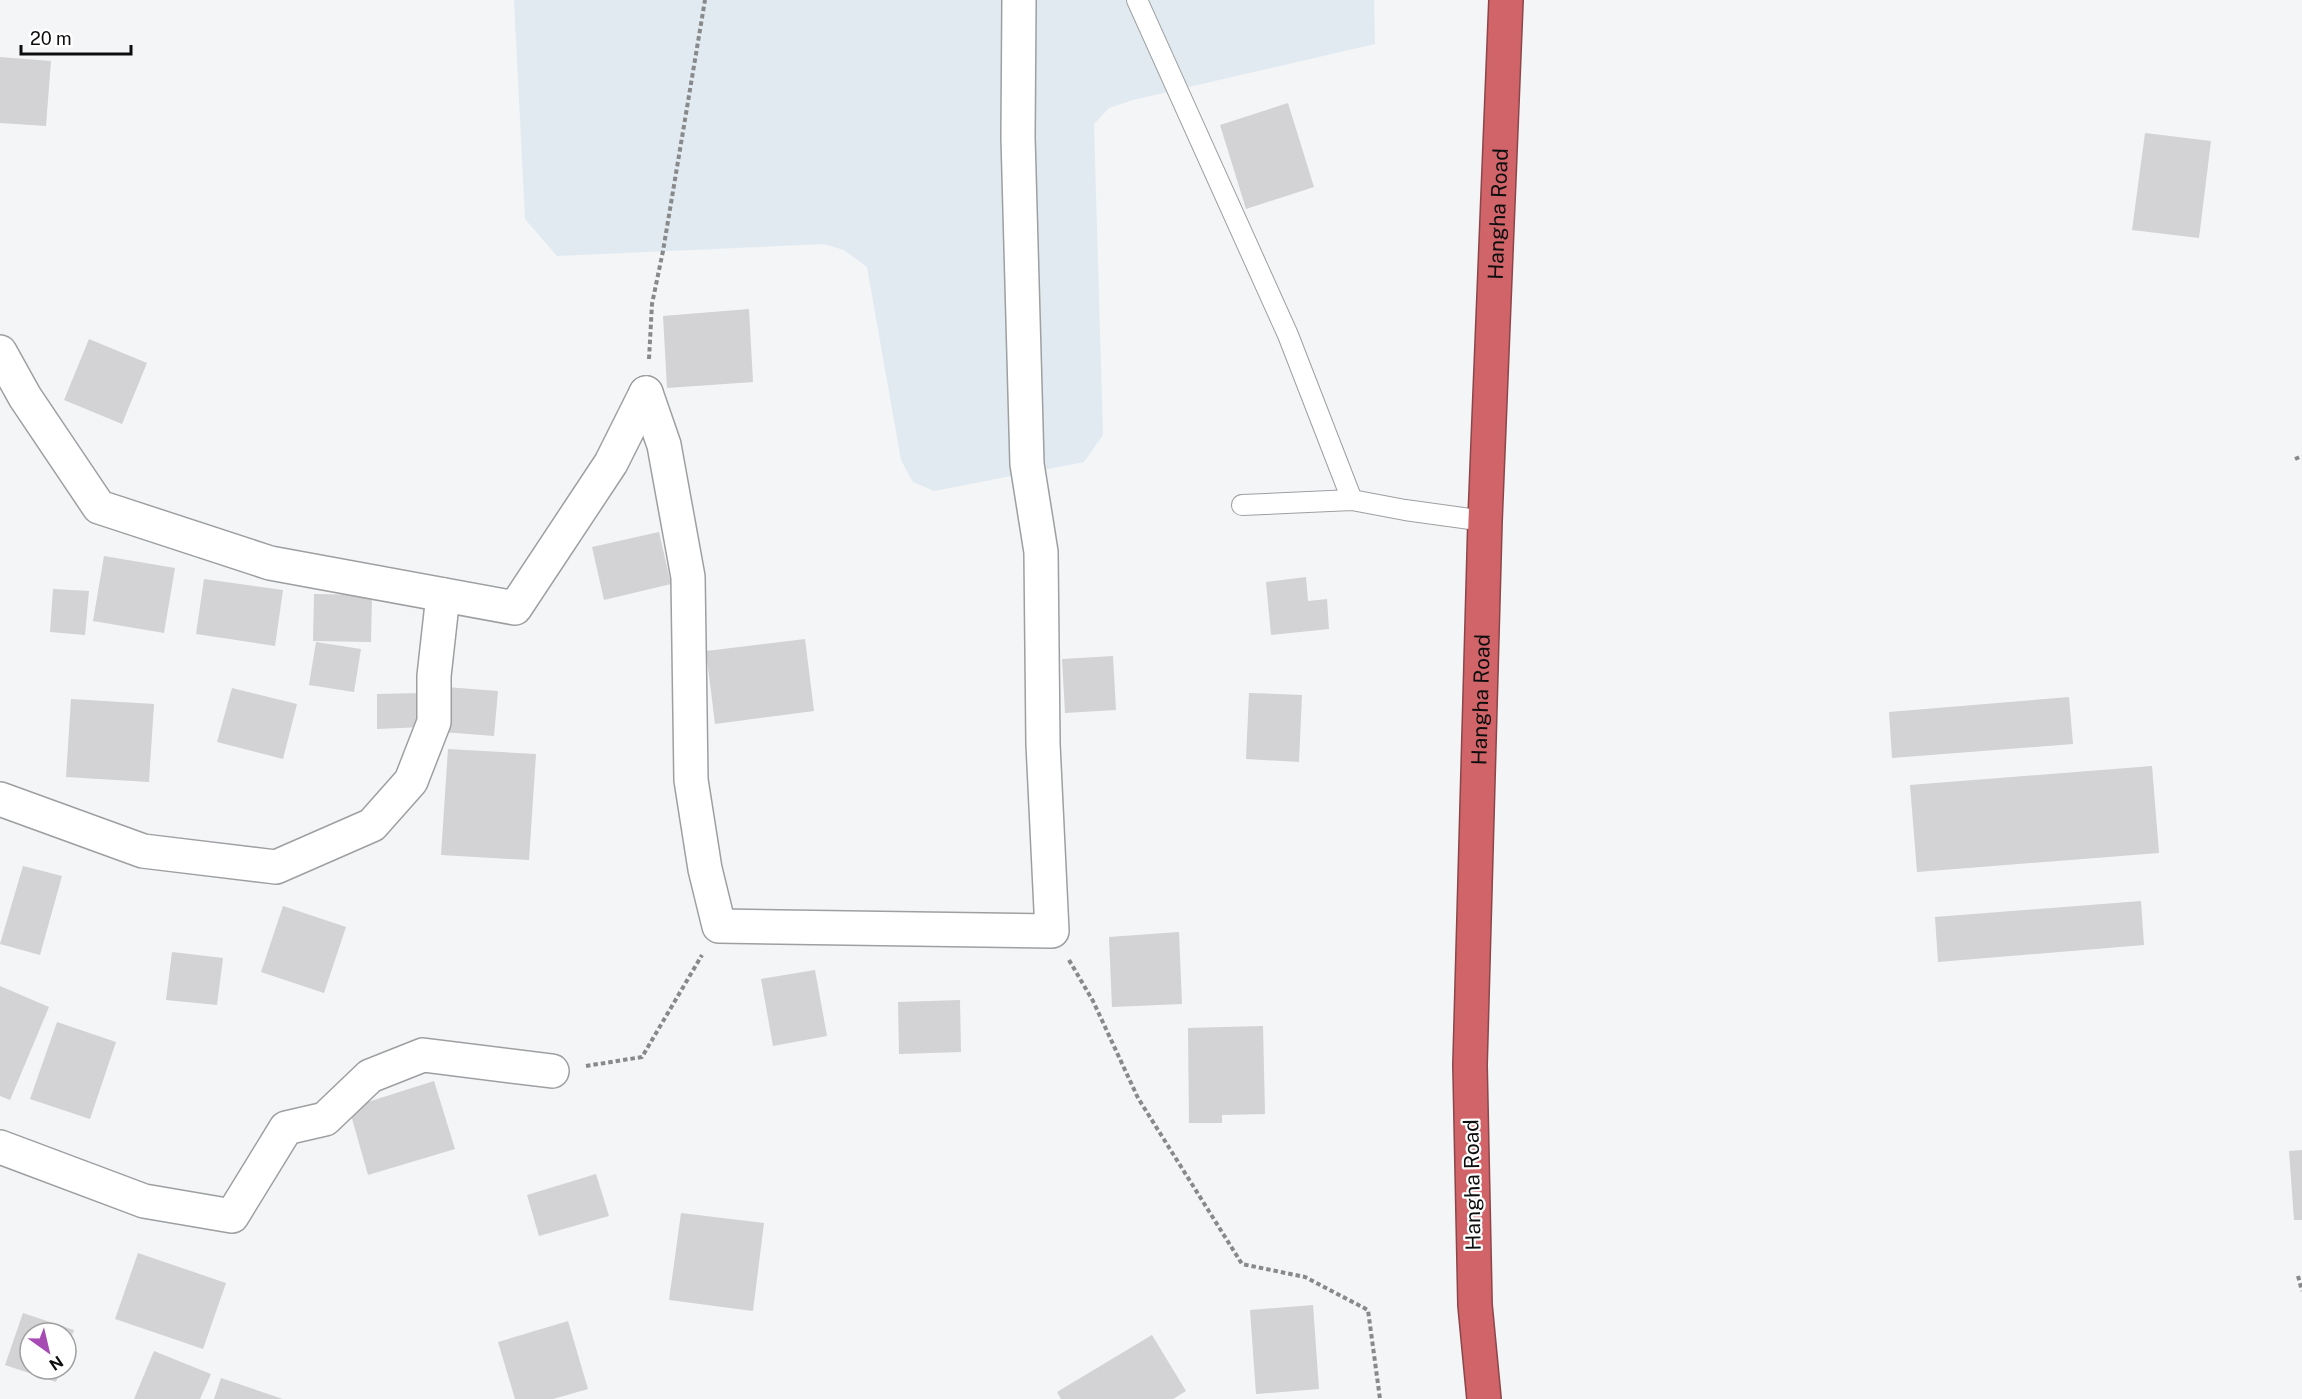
<svg xmlns="http://www.w3.org/2000/svg" width="2302" height="1399" font-family="'Public Sans',sans-serif">
<rect width="100%" height="100%" fill="#f3f5f7"/>
<polygon fill="#e1eaf1" points="514,0 1374,0 1375,44 1133,100 1109,108 1094,124 1103,435 1084,462 934,491 913,482 901,460 867,267 844,250 824,244 557,256 525,219"/>
<g fill="#d3d2d5">
<polygon points="0,57 51,61 46,126 0,123"/>
<polygon points="1288,103 1314,187 1246,209 1220,125"/>
<polygon points="2145,133 2211,141 2199,238 2132,230"/>
<polygon points="749,309 753,382 667,388 663,316"/>
<polygon points="89,339 147,363 122,424 64,400"/>
<polygon points="659,532 671,584 604,600 592,547"/>
<polygon points="104,556 175,568 164,633 93,621"/>
<polygon points="1306,577 1308,601 1327,599 1329,629 1271,635 1266,582"/>
<polygon points="204,579 283,590 275,646 196,634"/>
<polygon points="53,589 89,591 85,635 50,632"/>
<polygon points="314,594 372,595 371,642 313,641"/>
<polygon points="805,639 814,711 715,724 706,651"/>
<polygon points="316,642 361,649 354,692 309,685"/>
<polygon points="1113,656 1116,710 1065,713 1062,659"/>
<polygon points="446,687 498,691 494,736 442,732"/>
<polygon points="232,688 297,704 283,759 217,742"/>
<polygon points="423,693 424,727 377,729 377,694"/>
<polygon points="1249,693 1302,695 1299,762 1246,759"/>
<polygon points="2069,697 2073,744 1892,758 1889,712"/>
<polygon points="71,699 154,704 149,782 66,777"/>
<polygon points="448,749 536,754 529,860 441,855"/>
<polygon points="2152,766 2159,853 1917,872 1910,785"/>
<polygon points="23,866 62,876 40,955 0,944"/>
<polygon points="2141,901 2144,945 1938,962 1935,917"/>
<polygon points="283,906 346,927 324,993 261,972"/>
<polygon points="1179,932 1182,1004 1112,1007 1109,937"/>
<polygon points="172,952 223,958 217,1005 166,1000"/>
<polygon points="815,970 827,1036 773,1046 761,979"/>
<polygon points="0,986 49,1007 10,1100 0,1096"/>
<polygon points="960,1000 961,1052 899,1054 898,1002"/>
<polygon points="57,1022 116,1042 90,1119 30,1099"/>
<polygon points="1263,1026 1265,1114 1222,1115 1222,1123 1189,1123 1188,1028"/>
<polygon points="434,1081 455,1149 368,1175 349,1108"/>
<polygon points="2302,1150 2302,1220 2294,1220 2289,1151"/>
<polygon points="596,1174 609,1216 539,1236 527,1195"/>
<polygon points="681,1213 764,1223 753,1311 669,1300"/>
<polygon points="138,1253 226,1283 203,1349 115,1319"/>
<polygon points="1313,1305 1319,1389 1256,1394 1250,1310"/>
<polygon points="23,1313 74,1330 66,1352 66,1333 30,1333 30,1369 61,1369 56,1382 5,1365"/>
<polygon points="568,1321 588,1389 553,1399 515,1399 498,1342"/>
<polygon points="1152,1335 1186,1391 1173,1399 1061,1399 1057,1392"/>
<polygon points="154,1351 211,1374 200,1399 134,1399"/>
<polygon points="221,1378 283,1399 214,1399"/>
</g>
<g fill="none" stroke-linecap="round" stroke-linejoin="round">
<defs>
<g id="lane">
<polyline points="1137,0 1288,335 1352,500"/>
<polyline points="1242,505 1352,500 1405,510 1485,521"/>
</g>
<g id="street">
<polyline points="0,352 25,397 99,507 270,563 515,608 611,463 646,393"/>
<polyline points="646,393 664,445 688,577 691,780 705,869 719,926 1052,931 1043,744 1041,552 1027,464 1018,137 1019,0"/>
<polyline points="0,799 143,851 276,867 372,825 411,781 434,722 434,676 443,595"/>
<polyline points="0,1147 144,1201 232,1216 286,1128 325,1119 370,1076 423,1055 552,1071"/>
</g>
<g id="highway">
<path id="s1" d="M1484,1399L1475,1305L1470,1065L1485,521L1506,0"/>
</g>
</defs>
<use href="#lane" stroke="#9d9fa1" stroke-width="22"/>
<use href="#street" stroke="#9d9fa1" stroke-width="36"/>
<use href="#highway" stroke="#8c464a" stroke-width="36"/>
<g stroke="#88898b" stroke-width="4" stroke-dasharray="4.5 3" stroke-linecap="butt">
<polyline points="649,359 652,304 663,251 705,0"/>
<polyline points="2295,459 2302,456"/>
<polyline points="1069,960 1093,1001 1138,1098 1242,1264 1305,1277 1368,1310 1380,1399"/>
<polyline points="586,1066 642,1057 702,955"/>
<polyline points="2298,1276 2302,1291"/>
</g>
<use href="#lane" stroke="#fff" stroke-width="20"/>
<use href="#street" stroke="#fff" stroke-width="33"/>
<use href="#highway" stroke="#d06469" stroke-width="33"/>
</g>
<g text-anchor="middle" dominant-baseline="central" stroke-width="4.5" stroke-linejoin="round" paint-order="stroke">
<g font-size="21" fill="#0e0e0f" stroke="#fff">
<text stroke="none"><textPath href="#s1" startOffset="1186">Hangha Road</textPath></text>
<text stroke="none"><textPath href="#s1" startOffset="700">Hangha Road</textPath></text>
<text transform="translate(1472 1185) rotate(-91)">Hangha Road</text>
</g>
</g>
<g transform="translate(48 1351) rotate(146)"><circle r="28" fill="#ffffff" stroke="#9f9f9f" stroke-width="1.5"/>
<path d="M0-4.5L10 22L0 15L-10 22Z" fill="#a64ab4"/>
<text y="-9" font-size="16" font-weight="bold" text-anchor="middle" fill="#0e0e0f">N</text>
</g>
<path d="M21 45v9h110v-9" fill="none" stroke="#0e0e0f" stroke-width="3"/>
<text x="30" y="45" font-size="18" fill="#0e0e0f" stroke="#ffffff" stroke-width="4.5" paint-order="stroke">20 m</text>
</svg>
